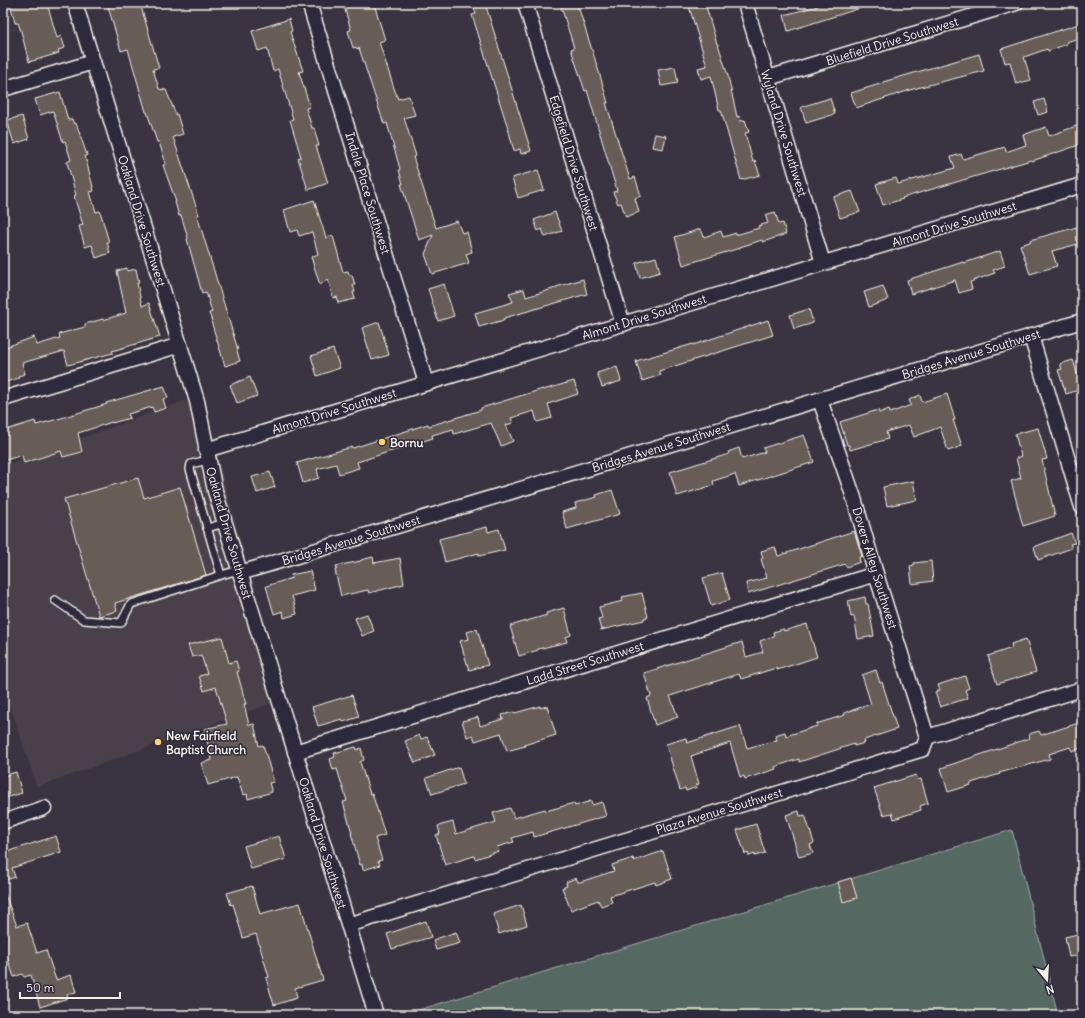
<svg xmlns="http://www.w3.org/2000/svg" width="1085" height="1018" font-family="Delius,sans-serif">
<rect width="100%" height="100%" fill="#3a3442"/>
<filter id="ink" filterUnits="userSpaceOnUse"><feTurbulence type="fractalNoise" baseFrequency=".025" numOctaves="2"/><feDisplacementMap in="SourceGraphic" scale="8" xChannelSelector="R" yChannelSelector="G"/><feConvolveMatrix kernelMatrix="1 2 1 2 8 2 1 2 1" color-interpolation-filters="sRGB"/></filter>
<g filter="url(#ink)">
<polygon fill="#484048" points="201,395 283,699 37,787 3,684 3,466"/>
<polygon fill="#546962" stroke="#a4ada5" points="1012,830 1058,1015 402,1015"/>
<g fill="#685b57" stroke="#f4f1e8">
<polygon points="10,3 47,3 57,38 61,36 65,48 58,50 59,53 29,62 21,31 18,23 15,23"/>
<polygon points="107,3 140,3 159,68 153,69 159,89 166,90 176,115 177,114 183,134 173,137 199,215 197,215 238,350 237,351 240,361 225,366 211,321 212,321 209,313 212,312 206,292 202,293 187,239 188,238 181,215 179,216 175,202 176,202 163,165 166,164 159,142 157,142 147,112 146,112 128,49 121,51"/>
<polygon points="343,3 373,3 374,7 375,7 385,40 379,42 394,88 398,99 409,96 415,115 404,118 416,156 413,157 436,228 457,221 462,233 467,232 472,252 466,254 469,263 432,274 425,254 433,235 419,240 401,184 403,184 399,170 400,169 387,123 384,124 359,48 357,49 356,47 353,48 348,31 351,30"/>
<polygon points="473,3 485,3 531,151 521,154 520,149 514,151 508,128 472,15 476,14"/>
<polygon points="560,3 577,3 599,72 608,103 606,103 630,179 635,177 641,196 635,198 639,212 626,217 621,203 618,204 613,192 617,191 587,90 585,91 571,49 574,48"/>
<polygon points="688,3 705,3 717,44 718,44 728,76 737,117 739,116 740,121 745,120 749,132 745,133 753,162 755,161 760,175 741,180 721,110 719,110 711,76 701,79 698,68 707,66"/>
<polygon points="824,3 870,3 870,5 788,31 784,15 818,6 818,5"/>
<polygon points="289,19 292,31 290,32 303,71 299,72 310,107 306,108 312,128 314,128 319,146 316,146 328,183 308,190 298,158 301,157 290,120 293,119 278,69 273,71 267,48 258,51 252,31"/>
<polygon points="1082,23 1082,37 1066,42 1067,44 1048,51 1047,49 1024,57 1031,80 1016,84 1010,62 1005,63 1001,49"/>
<polygon points="979,54 984,71 913,89 856,108 851,93 883,83 883,82"/>
<polygon points="675,67 678,83 661,86 658,70"/>
<polygon points="60,92 68,120 72,119 74,124 76,123 87,155 85,156 94,191 90,192 96,212 100,211 109,242 107,242 110,253 96,258 92,245 85,247 79,226 83,225 74,196 76,195 67,162 71,160 65,141 63,142 53,111 40,115 35,99"/>
<polygon points="830,98 835,114 806,123 801,107"/>
<polygon points="1044,99 1048,112 1038,115 1034,102"/>
<polygon points="22,116 29,139 14,144 7,120"/>
<polygon points="1082,124 1082,144 1032,161 1031,160 902,198 903,199 883,205 876,184 896,178 898,184 955,168 951,157 961,154 963,159 1005,147 1006,152 1026,145 1023,135 1046,127 1049,136"/>
<polygon points="655,134 666,136 663,149 652,147"/>
<polygon points="538,170 544,190 518,198 512,178"/>
<polygon points="852,191 860,212 840,218 833,197"/>
<polygon points="314,200 326,238 333,236 343,272 348,271 349,275 352,275 355,285 353,285 355,292 353,292 355,299 338,303 337,297 333,298 328,279 320,285 311,257 318,254 312,232 299,236 297,230 290,232 284,210"/>
<polygon points="555,212 562,231 545,237 542,229 538,231 534,220"/>
<polygon points="775,212 779,224 783,223 786,234 763,242 762,240 740,247 740,248 683,265 675,237 701,229 704,237 721,231 723,237 736,233 736,235 759,228 758,226 768,223 765,215"/>
<polygon points="1077,227 1082,243 1052,251 1057,266 1030,274 1020,245 1030,242 1030,240"/>
<polygon points="1000,251 1005,266 993,270 995,273 970,282 972,289 959,293 955,280 911,294 907,280 957,264 963,262 964,263"/>
<polygon points="656,257 660,272 640,278 636,263"/>
<polygon points="127,268 127,271 136,269 139,283 137,283 142,306 149,303 160,337 112,351 113,353 68,365 64,351 22,363 25,374 18,376 19,378 3,383 3,348 34,337 37,345 60,338 59,334 85,327 85,324 103,319 103,320 126,313 117,271"/>
<polygon points="583,279 587,294 504,318 504,320 479,327 475,313 513,302 509,293 524,289 526,297 556,288 556,287"/>
<polygon points="444,284 454,316 438,321 428,289"/>
<polygon points="883,286 888,300 869,307 864,292"/>
<polygon points="809,309 813,323 794,329 790,315"/>
<polygon points="768,320 773,335 659,371 661,375 642,381 636,361 693,344 693,345"/>
<polygon points="379,322 389,355 372,360 362,328"/>
<polygon points="333,349 340,368 317,376 311,356"/>
<polygon points="1073,360 1082,389 1066,394 1058,370 1062,369 1060,364"/>
<polygon points="617,367 621,381 602,387 597,373"/>
<polygon points="250,377 257,396 237,403 230,385"/>
<polygon points="574,381 578,394 548,404 552,418 537,422 534,411 511,418 513,423 506,425 513,441 501,446 491,423 454,434 453,429 432,435 433,438 357,462 359,468 339,474 336,464 317,469 319,478 303,483 297,463 352,447 353,448 428,424 429,426 481,410 481,408 543,389 543,390"/>
<polygon points="164,386 168,398 163,399 166,408 154,412 152,407 128,414 130,418 112,423 112,422 78,433 82,452 63,457 61,451 24,463 22,455 3,461 3,431 35,421 36,425 58,419 107,404 106,403"/>
<polygon points="947,394 955,420 953,420 962,446 948,451 940,427 914,437 909,425 886,432 888,439 850,450 849,445 847,445 840,422 878,410 879,413 889,409 890,413 911,405 909,400 920,395 922,402"/>
<polygon points="1038,428 1047,459 1042,460 1055,516 1023,526 1011,481 1021,478 1016,458 1021,456 1015,434"/>
<polygon points="804,435 814,462 739,486 735,474 713,481 714,485 677,496 670,472 729,454 728,452 739,448 742,459 765,452 763,448"/>
<polygon points="270,472 275,487 257,493 252,477"/>
<polygon points="138,478 144,498 180,487 206,575 115,603 117,611 99,616 64,499"/>
<polygon points="913,481 917,500 887,506 883,487"/>
<polygon points="612,490 620,514 567,529 562,512 576,508 575,503 597,497 596,495"/>
<polygon points="487,527 488,532 499,529 505,550 479,556 479,553 445,562 439,539"/>
<polygon points="854,531 862,556 859,557 860,562 846,567 845,564 748,594 746,583 767,578 761,559 763,558 761,551 775,547 778,556"/>
<polygon points="1071,533 1075,543 1070,544 1072,548 1038,560 1034,547"/>
<polygon points="373,557 374,563 400,558 404,584 369,593 368,590 341,596 335,570 337,569 336,566 361,561 361,560"/>
<polygon points="931,561 933,581 912,584 910,566 914,565 914,563"/>
<polygon points="310,571 315,590 292,596 297,614 284,618 283,611 274,614 266,586 292,578 291,575"/>
<polygon points="722,573 730,600 711,606 703,578"/>
<polygon points="642,593 648,617 644,618 644,620 601,630 598,619 602,618 599,607 623,601 622,597"/>
<polygon points="865,597 866,604 868,604 874,636 858,639 854,616 851,617 848,601"/>
<polygon points="564,608 571,635 566,637 567,642 538,649 538,650 519,656 510,626 547,615 546,613"/>
<polygon points="367,614 374,631 362,636 355,618"/>
<polygon points="807,624 817,657 777,670 776,668 741,679 739,674 670,696 678,717 655,725 647,698 651,696 644,673 742,642 746,657 763,652 760,641 774,636 773,632 784,629 784,631"/>
<polygon points="477,629 488,665 469,670 460,641 469,639 467,632"/>
<polygon points="222,637 229,663 236,661 239,671 237,672 246,704 244,704 249,725 254,724 259,746 263,745 274,782 269,783 272,792 248,799 247,794 243,795 237,777 208,785 201,763 212,760 204,729 227,724 216,687 204,691 199,676 207,674 201,655 192,657 188,645"/>
<polygon points="1026,639 1036,672 997,684 988,656 1012,648 1011,644"/>
<polygon points="876,670 880,683 882,682 897,729 864,740 865,743 854,746 854,744 799,762 799,759 786,763 775,767 776,769 745,779 744,776 740,777 730,743 691,756 699,784 696,785 697,787 686,791 685,788 680,790 666,744 686,738 687,743 740,726 747,748 777,740 775,735 785,732 786,736 817,726 816,724 845,715 844,713 871,704 862,675"/>
<polygon points="965,676 969,688 965,690 968,698 940,707 935,692 940,690 938,685"/>
<polygon points="352,695 359,717 343,722 342,719 318,726 312,707"/>
<polygon points="540,706 540,708 547,706 556,735 524,745 525,746 507,751 501,733 475,741 473,735 467,737 462,721 478,717 480,726 503,719 502,715 514,712 515,713"/>
<polygon points="1082,722 1082,748 1072,751 1070,747 1049,754 1050,759 999,773 1000,774 971,783 971,785 948,792 941,768 1030,738 1029,734 1039,731 1041,735"/>
<polygon points="419,735 421,739 427,737 435,755 415,763 405,741"/>
<polygon points="356,747 357,750 361,748 364,760 360,762 370,794 372,793 385,835 375,838 382,860 378,861 380,865 363,870 362,864 360,865 351,833 352,833 343,802 347,801 337,769 333,770 330,759 335,757 334,753"/>
<polygon points="459,767 464,784 432,794 426,778"/>
<polygon points="16,772 22,793 5,798 3,792 3,776"/>
<polygon points="916,775 918,780 921,779 928,803 920,806 921,810 894,819 892,813 883,815 874,788"/>
<polygon points="591,801 592,805 602,802 606,816 534,837 533,832 512,838 514,842 497,847 499,851 475,859 474,856 445,865 436,835 440,834 438,826 453,822 456,834 496,822 493,813 510,808 514,818 545,809 546,811 574,803 575,806"/>
<polygon points="799,811 800,816 805,815 814,843 810,845 813,853 799,857 786,815"/>
<polygon points="756,824 765,853 755,856 755,854 749,856 748,853 745,854 737,830"/>
<polygon points="56,836 61,852 12,868 15,877 3,881 3,848 5,848 6,852"/>
<polygon points="279,836 286,859 251,869 244,846"/>
<polygon points="663,851 672,879 656,885 655,882 610,896 612,902 601,906 598,900 571,910 562,888 567,886 566,882 576,878 578,882 580,882 614,871 612,865 633,858 634,861"/>
<polygon points="851,878 857,898 843,902 838,882"/>
<polygon points="252,886 260,914 300,903 323,980 295,988 297,998 274,1005 266,978 269,977 256,934 243,938 233,904 231,905 227,893"/>
<polygon points="3,892 4,892 17,926 27,923 37,953 46,950 56,980 71,975 76,992 67,994 68,998 40,1007 31,975 24,977 22,974 14,977 5,951 3,952"/>
<polygon points="521,905 527,925 499,934 493,914"/>
<polygon points="426,921 431,937 392,949 387,934"/>
<polygon points="456,932 460,943 436,950 433,940"/>
<polygon points="1082,933 1082,955 1069,957 1065,937"/>
</g>
<g fill="none" stroke-linecap="round" stroke-linejoin="round">
<defs>
<g id="lane">
<polyline points="207,528 225,523"/>
<polyline points="221,575 239,570"/>
<polyline points="55,600 84,620 121,623 131,604 221,575 190,469 191,464 208,460"/>
</g>
<g id="street">
<polyline points="75,3 197,401 215,491 376,1015"/>
<polyline points="309,3 426,383"/>
<polyline points="525,3 623,324"/>
<polyline points="745,3 823,263"/>
<polyline points="768,78 1016,3"/>
<polyline points="3,89 93,62"/>
<polyline points="1031,336 1082,507"/>
<polyline points="3,399 180,345"/>
<polyline points="820,400 853,495 876,574 927,737"/>
<polyline points="206,450 1082,185"/>
<polyline points="240,573 1082,321"/>
<polyline points="295,752 876,574"/>
<polyline points="3,822 44,808"/>
<polyline points="348,925 923,749 927,737 1082,689"/>
</g>
</defs>
<use href="#lane" stroke="#f4f1e8" stroke-width="10"/>
<use href="#street" stroke="#f4f1e8" stroke-width="17"/>
<use href="#lane" stroke="#2f2a3d" stroke-width="7"/>
<use href="#street" stroke="#2f2a3d" stroke-width="14"/>
</g>
</g>
<g fill="#ffd166" stroke="#2f2a3d" stroke-width="1.5">
<circle cx="382" cy="442" r="4"/>
<circle cx="158" cy="742" r="4"/>
</g>
<g text-anchor="middle" dominant-baseline="central" stroke-width="3" stroke-linejoin="round" paint-order="stroke">
<g font-size="12" fill="#f4f1e8" stroke="#2f2a3d">
<text transform="translate(892 41) rotate(-17)">Bluefield Drive Southwest</text>
<text transform="translate(784 133) rotate(73)">Wyland Drive Southwest</text>
<text transform="translate(574 163) rotate(73)">Edgefield Drive Southwest</text>
<text transform="translate(368 193) rotate(73)">Indale Place Southwest</text>
<text transform="translate(142 221) rotate(73)">Oakland Drive Southwest</text>
<text transform="translate(954 224) rotate(-17)">Almont Drive Southwest</text>
<text transform="translate(644 317) rotate(-17)">Almont Drive Southwest</text>
<text transform="translate(971 354) rotate(-17)">Bridges Avenue Southwest</text>
<text transform="translate(334 411) rotate(-17)">Almont Drive Southwest</text>
<text transform="translate(661 447) rotate(-17)">Bridges Avenue Southwest</text>
<text transform="translate(229 533) rotate(74)">Oakland Drive Southwest</text>
<text transform="translate(351 540) rotate(-17)">Bridges Avenue Southwest</text>
<text transform="translate(875 568) rotate(73)">Dovers Alley Southwest</text>
<text transform="translate(585 663) rotate(-17)">Ladd Street Southwest</text>
<text transform="translate(719 811) rotate(-17)">Plaza Avenue Southwest</text>
<text transform="translate(323 843) rotate(73)">Oakland Drive Southwest</text>
</g>
<g font-size="12" font-weight="bold" fill="#f4f1e8" stroke="#2f2a3d" text-anchor="start">
<text x="390" y="442">Bornu</text>
<text x="166" y="735">New Fairfield<tspan x="166" dy="14">Baptist Church</tspan></text>
</g>
</g>
<rect width="1085" height="1018" fill="none" stroke="#2f2a3d" stroke-width="16"/>
<rect x="8" y="8" width="1069" height="1002" fill="none" stroke="#f4f1e8" stroke-width="1.5" filter="url(#ink)"/>
<g transform="translate(1047 980) rotate(162)" stroke="#2f2a3d" stroke-width="3" paint-order="stroke">
<path d="M0-3L7 15L0 10L-7 15Z" fill="#f4f1e8"/>
<text y="-6" font-size="11" font-weight="bold" text-anchor="middle" fill="#f4f1e8">N</text>
</g>
<path d="M20 992v6h100v-6" fill="none" stroke="#f4f1e8" stroke-width="2"/>
<text x="26" y="992" font-size="12" fill="#f4f1e8" stroke="#2f2a3d" stroke-width="3" paint-order="stroke">50 m</text>
</svg>
